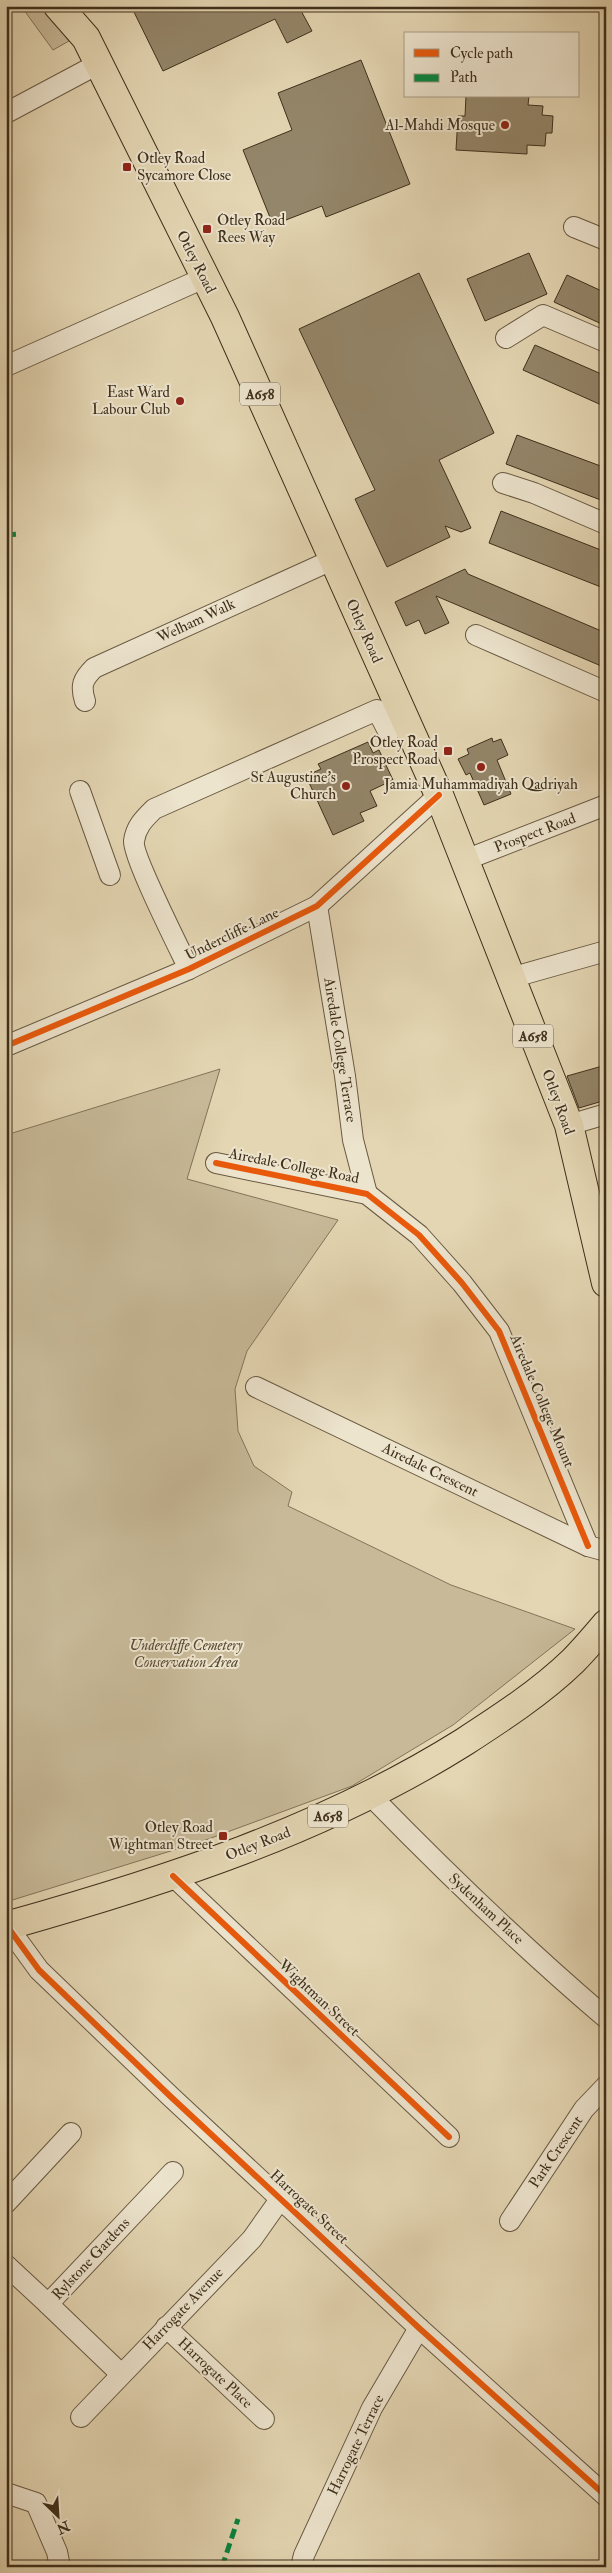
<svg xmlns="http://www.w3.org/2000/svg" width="612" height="2573" font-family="'IM FELL Double Pica',serif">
<rect width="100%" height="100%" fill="#e4d6b3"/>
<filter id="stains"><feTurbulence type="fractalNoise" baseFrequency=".004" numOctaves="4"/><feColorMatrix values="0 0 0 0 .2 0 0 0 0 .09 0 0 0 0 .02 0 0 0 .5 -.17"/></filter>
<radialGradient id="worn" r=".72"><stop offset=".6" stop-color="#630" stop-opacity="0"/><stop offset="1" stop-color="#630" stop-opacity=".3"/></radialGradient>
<g fill="#c8ba99" stroke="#83745a">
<polygon points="21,6 43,6 69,41 53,50"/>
<polygon points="220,1069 187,1179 338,1220 247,1351 235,1389 238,1431 254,1466 292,1492 288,1506 451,1585 575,1629 453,1725 352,1786 203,1841 6,1902 6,1135"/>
</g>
<g fill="#94866a" stroke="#3e2f1b">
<polygon points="131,6 301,6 299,7 312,31 287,43 275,19 163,71"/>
<polygon points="361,60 410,184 326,217 322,206 273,225 243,150 292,130 278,93"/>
<polygon points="466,96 529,96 528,105 543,106 542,115 553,116 552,133 546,133 545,146 527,145 527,154 456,150 458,116 465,116"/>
<polygon points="529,253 547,294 485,321 467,279"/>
<polygon points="419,273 494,433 439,460 471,528 461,532 445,526 450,537 387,567 355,499 375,490 299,329"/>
<polygon points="567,275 606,293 606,326 554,302"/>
<polygon points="535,345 606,376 606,407 523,370"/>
<polygon points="517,435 606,468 606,502 506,464"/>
<polygon points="501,511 606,552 606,589 489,543"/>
<polygon points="465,569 468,574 606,633 606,668 436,596 449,623 425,634 419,620 406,626 395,602"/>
<polygon points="492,738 493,742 501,739 508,755 497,760 511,794 484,805 470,773 466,775 458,759 469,754 467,749"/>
<polygon points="368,742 373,753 379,750 393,780 370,791 377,806 360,813 364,821 333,835 306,776 321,769 318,764"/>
<polygon points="606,1065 606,1100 579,1108 567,1076"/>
</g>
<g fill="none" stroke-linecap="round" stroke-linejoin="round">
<defs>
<g id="minor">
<polyline points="6,113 98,64"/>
<polyline points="574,227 606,240"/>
<polyline points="506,338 543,315 606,342"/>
<polyline points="6,366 204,278"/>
<polyline points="503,483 534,493 606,524"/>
<polyline points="476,635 606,692"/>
<path d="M85,701C80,685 83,679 94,668L332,560"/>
<polyline points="80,791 110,875"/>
<polyline points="465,860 606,805"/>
<polyline points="317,906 345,1076 353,1140 367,1194"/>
<path d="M189,969C180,950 132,855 134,841C136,826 145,818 154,809L377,710L389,733"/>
<polyline points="510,978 606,951"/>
<polyline points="6,1046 189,969 317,906 439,795"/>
<polyline points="569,1125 606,1114"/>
<polyline points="216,1163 367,1194 419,1235 462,1283 499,1331 588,1546"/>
<polyline points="256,1387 588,1546 606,1551"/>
<path d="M371,1796C446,1873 524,1948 606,2018"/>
<polyline points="173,1876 449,2137"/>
<polyline points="7,1926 39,1970 170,2096 419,2328 606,2496"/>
<polyline points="6,2203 71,2133"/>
<polyline points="510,2221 584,2109 606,2086"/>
<polyline points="6,2265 48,2304 173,2172"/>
<polyline points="48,2304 121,2374"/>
<polyline points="166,2327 264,2419"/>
<polyline points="81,2417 252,2239 281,2198"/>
<polyline points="6,2493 36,2503 57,2552 60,2567"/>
<polyline points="301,2567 304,2555 372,2408 419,2328"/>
</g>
<g id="primary">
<polyline points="58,6 86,38 225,317 439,795 569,1125 606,1283"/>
<path d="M6,1926C166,1881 322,1831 464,1742C501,1718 541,1692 573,1661C584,1650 595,1637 606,1624"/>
</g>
</defs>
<use href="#minor" stroke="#685941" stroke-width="22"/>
<use href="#primary" stroke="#3e2f1b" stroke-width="30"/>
<use href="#minor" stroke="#ede4ce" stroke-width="20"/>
<use href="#primary" stroke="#e4d6b3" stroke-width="28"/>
<g stroke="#00873e" stroke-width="5" stroke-dasharray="10 5" stroke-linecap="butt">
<polyline points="6,535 19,534"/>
<polyline points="222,2567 238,2519"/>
</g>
<defs>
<g id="cycleway">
<polyline points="6,1046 189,969 317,906 439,795"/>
<polyline points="216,1163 367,1194 419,1235 462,1283 499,1331 588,1546"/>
<polyline points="173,1876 449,2137"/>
<polyline points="7,1926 39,1970 170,2096 419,2328 606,2496"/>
</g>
</defs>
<use href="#cycleway" stroke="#ede4ce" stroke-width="9"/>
<use href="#cycleway" stroke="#e8590c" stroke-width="6"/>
</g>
<g fill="#8f2418" stroke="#ede4ce" stroke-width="2">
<circle cx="505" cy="125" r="5"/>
<rect x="122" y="162" width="10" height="10" rx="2.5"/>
<rect x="202" y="224" width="10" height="10" rx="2.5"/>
<circle cx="180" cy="401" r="5"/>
<rect x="443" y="746" width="10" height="10" rx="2.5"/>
<circle cx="481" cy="767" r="5"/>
<circle cx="346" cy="786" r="5"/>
<rect x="218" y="1831" width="10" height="10" rx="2.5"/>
</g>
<g text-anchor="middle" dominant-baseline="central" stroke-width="4" stroke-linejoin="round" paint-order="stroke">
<g fill="#ede4ce" stroke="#726551" stroke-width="1">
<rect x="240" y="382.5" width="40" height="23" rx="4"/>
<rect x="513" y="1024.5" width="40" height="23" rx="4"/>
<rect x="308" y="1804.5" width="40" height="23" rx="4"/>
</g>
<g font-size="14" font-weight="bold" fill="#3e2f1b">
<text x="260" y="394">A658</text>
<text x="533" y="1036">A658</text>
<text x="328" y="1816">A658</text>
</g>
<g font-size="15" fill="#3e2f1b" stroke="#ede4ce" text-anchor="end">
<text x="495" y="125">Al‐Mahdi Mosque</text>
<text x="137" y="158" text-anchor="start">Otley Road<tspan x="137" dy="17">Sycamore Close</tspan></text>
<text x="217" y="220" text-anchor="start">Otley Road<tspan x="217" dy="17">Rees Way</tspan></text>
<text x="170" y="392">East Ward<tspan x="170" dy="17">Labour Club</tspan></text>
<text x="438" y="742">Otley Road<tspan x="438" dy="17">Prospect Road</tspan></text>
<text x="336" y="777">St Augustine's<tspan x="336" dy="17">Church</tspan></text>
<text x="481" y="784" text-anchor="middle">Jamia Muhammadiyah Qadriyah</text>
<text x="213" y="1827">Otley Road<tspan x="213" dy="17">Wightman Street</tspan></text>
</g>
<g font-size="15" fill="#3e2f1b" stroke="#ede4ce">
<text transform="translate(196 262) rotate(63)">Otley Road</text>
<text transform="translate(196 621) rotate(-25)">Welham Walk</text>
<text transform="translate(364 631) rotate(66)">Otley Road</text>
<text transform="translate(535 833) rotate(-21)">Prospect Road</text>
<text transform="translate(232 934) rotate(-26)">Undercliffe Lane</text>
<text transform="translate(340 1050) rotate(81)">Airedale College Terrace</text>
<text transform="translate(558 1102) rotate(70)">Otley Road</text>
<text transform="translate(294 1166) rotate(11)">Airedale College Road</text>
<text transform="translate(542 1401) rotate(67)">Airedale College Mount</text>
<text transform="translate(430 1470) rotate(26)">Airedale Crescent</text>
<text transform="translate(258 1844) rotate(-21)">Otley Road</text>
<text transform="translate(486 1909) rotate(43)">Sydenham Place</text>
<text transform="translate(319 1998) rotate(43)">Wightman Street</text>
<text transform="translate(556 2152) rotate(-56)">Park Crescent</text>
<text transform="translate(309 2207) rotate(43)">Harrogate Street</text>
<text transform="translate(91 2259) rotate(-47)">Rylstone Gardens</text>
<text transform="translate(183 2309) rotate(-46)">Harrogate Avenue</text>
<text transform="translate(215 2373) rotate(43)">Harrogate Place</text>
<text transform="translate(356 2445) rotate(-64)">Harrogate Terrace</text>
</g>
<g font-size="15" font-style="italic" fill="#5a4b34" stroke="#ede4ce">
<text x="186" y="1645">Undercliffe Cemetery<tspan x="186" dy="17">Conservation Area</tspan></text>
</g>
</g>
<rect width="612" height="2573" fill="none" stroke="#e4d6b3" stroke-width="25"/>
<rect x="8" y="8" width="597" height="2558" fill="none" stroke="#3e2f1b" stroke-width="2.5"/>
<rect x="12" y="12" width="587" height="2548" fill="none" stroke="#3e2f1b"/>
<rect x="404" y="32" width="175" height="65" fill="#ede4ce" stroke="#a79c86"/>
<rect x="414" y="49" width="25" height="8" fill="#e8590c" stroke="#a79c86"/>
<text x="450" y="58" font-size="15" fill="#3e2f1b">Cycle path</text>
<rect x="414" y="74" width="25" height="8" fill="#00873e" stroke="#a79c86"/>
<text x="450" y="82" font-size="15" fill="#3e2f1b">Path</text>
<g transform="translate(58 2516) rotate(155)" stroke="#ede4ce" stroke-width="4" paint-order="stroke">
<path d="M0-4L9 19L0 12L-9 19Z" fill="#3e2f1b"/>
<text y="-8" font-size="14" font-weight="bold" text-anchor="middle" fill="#3e2f1b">N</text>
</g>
<rect width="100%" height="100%" filter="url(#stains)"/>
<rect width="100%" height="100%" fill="url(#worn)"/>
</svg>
